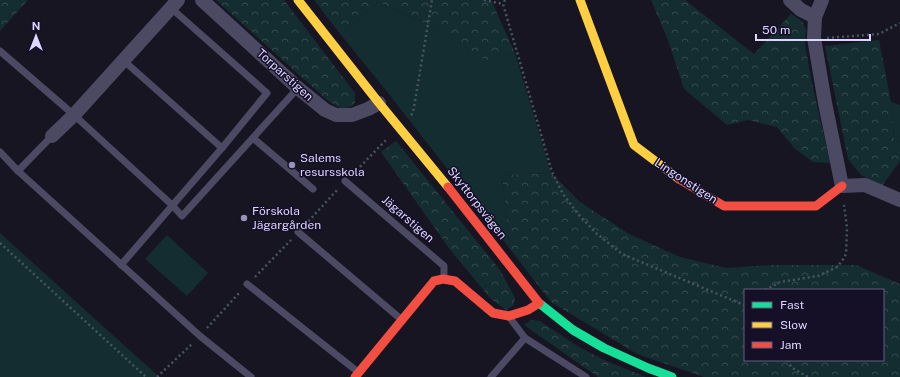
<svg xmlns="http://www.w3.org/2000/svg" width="900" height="377" font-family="'Public Sans',sans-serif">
<defs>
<pattern id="forest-crowns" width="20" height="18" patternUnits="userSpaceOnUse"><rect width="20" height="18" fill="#132d30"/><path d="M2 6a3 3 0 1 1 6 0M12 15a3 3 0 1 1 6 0" fill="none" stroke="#354b4f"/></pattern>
</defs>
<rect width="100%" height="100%" fill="#181522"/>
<g fill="#132d30">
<polygon points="378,2 437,29 488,61 515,53 551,173 502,175 510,249 388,93 341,35"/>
<polygon points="891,102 900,105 900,142 894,139"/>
<polygon points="0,233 157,375 160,377 0,377"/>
<polygon points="167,235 208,273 187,296 145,259"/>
</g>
<g fill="url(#forest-crowns)" fill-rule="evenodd">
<polygon points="0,0 28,0 0,31"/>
<polygon points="216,0 284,0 355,93 355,103 350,107 341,109 327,100"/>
<polygon points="314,0 491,0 515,53 488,62 437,29 378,2 341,35"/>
<polygon points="651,0 685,0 754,54 791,14 802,21 806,30 805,45 812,83 830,163 813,162 795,149 777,127 748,120 727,125 684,89 668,40"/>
<polygon points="879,40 891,102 894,139 900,142 900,161 882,186 861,175 848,159 825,46"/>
<polygon points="396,141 500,270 515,298 514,305 506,310 491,299 451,251 381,152"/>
<path d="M551,173L580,202L629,234L680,257L726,268L773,265H856L900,284V377H704L637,354L551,302L510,249L502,175ZM745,290H883V360H745Z"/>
<polygon points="531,320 540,321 579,347 606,361 646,377 598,377 524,325"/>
</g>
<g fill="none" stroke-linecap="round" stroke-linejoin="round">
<g stroke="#475463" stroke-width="2.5" stroke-dasharray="2 3" stroke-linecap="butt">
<polyline points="484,0 503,4"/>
<polyline points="505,0 503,4 552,172 563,194 578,214 597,234 622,254 744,305"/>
<polyline points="827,38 879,34 900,23"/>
<polyline points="411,115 413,113 432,0"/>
<polyline points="353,174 387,139"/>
<polyline points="305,225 338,189"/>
<polyline points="0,243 146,377"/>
<polyline points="255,277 291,240"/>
<polyline points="765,290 780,282 818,276 837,267 842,261 846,254 847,228 844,205"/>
<polyline points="207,328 240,292"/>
<polyline points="788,360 791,367 808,377"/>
<polyline points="157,377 193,343"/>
</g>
<g stroke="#4c4a63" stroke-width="7">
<polyline points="0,51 74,115 172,205 182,216 298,88"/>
<polyline points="123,60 222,148"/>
<polyline points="253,138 313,189"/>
<polyline points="0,152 18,171 200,336 251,377"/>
<polyline points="18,171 52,136"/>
<polyline points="345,181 444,266 444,277"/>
<polyline points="298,232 402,320"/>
<polyline points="121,265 222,148 267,93 171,8"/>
<polyline points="247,284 358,372"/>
<polyline points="510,318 525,338"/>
<polyline points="491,377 525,338 586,377"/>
</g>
<g stroke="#4c4a63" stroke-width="14">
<polyline points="202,0 298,88 325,110 336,115 352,115 368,109 379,103"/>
<polyline points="790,0 801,10 815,17"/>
<polyline points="822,0 815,17 814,38 825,103 842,186 865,185 900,200"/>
<polyline points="52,136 74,115 178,0"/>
</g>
<polyline stroke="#16e098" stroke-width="9" points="539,303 573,330 604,348 648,368 672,377"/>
<g stroke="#ffcf43" stroke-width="9">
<polyline points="298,0 379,103 448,187"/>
<polyline points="580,0 634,145 679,179"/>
</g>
<g stroke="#f24e42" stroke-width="9">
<polyline points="679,179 724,206 816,206 842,186"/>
<polyline points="448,187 539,303"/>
<polyline points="355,377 434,281 443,279 455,281 493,313 509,316 528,310 539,303"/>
</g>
</g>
<g fill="#9892b2" stroke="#150f28" stroke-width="1.5">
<circle cx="292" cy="165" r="4"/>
<circle cx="244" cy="218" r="4"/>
</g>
<g text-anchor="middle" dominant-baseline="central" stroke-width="3" stroke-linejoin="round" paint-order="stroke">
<g font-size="12" fill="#ddd6ff" stroke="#150f28">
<text transform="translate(285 75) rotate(42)">Torparstigen</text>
<text transform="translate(686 181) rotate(33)">Lingonstigen</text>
<text transform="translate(477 203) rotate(52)">Skyttorpsvägen</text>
<text transform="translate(408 219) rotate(41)">Jägarstigen</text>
</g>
<g font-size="12" fill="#ddd6ff" stroke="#150f28" text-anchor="start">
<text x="300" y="158">Salems<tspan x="300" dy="14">resursskola</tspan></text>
<text x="252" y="211">Förskola<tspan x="252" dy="14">Jägargården</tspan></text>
</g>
</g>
<rect x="744" y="289" width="140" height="72" fill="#150f28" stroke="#655f7e"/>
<rect x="752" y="302" width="20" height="6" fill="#16e098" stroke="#655f7e"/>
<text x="780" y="309" font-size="12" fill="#ddd6ff">Fast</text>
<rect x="752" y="322" width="20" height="6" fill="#ffcf43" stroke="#655f7e"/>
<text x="780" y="329" font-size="12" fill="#ddd6ff">Slow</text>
<rect x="752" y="342" width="20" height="6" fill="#f24e42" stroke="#655f7e"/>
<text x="780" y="349" font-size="12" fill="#ddd6ff">Jam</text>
<g transform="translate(36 36)" stroke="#150f28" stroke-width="3" paint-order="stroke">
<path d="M0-3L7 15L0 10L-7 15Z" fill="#ddd6ff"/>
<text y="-6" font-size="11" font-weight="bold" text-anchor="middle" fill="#ddd6ff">N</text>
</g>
<path d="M756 34v6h114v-6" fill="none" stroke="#ddd6ff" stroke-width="2"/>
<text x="762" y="34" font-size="12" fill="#ddd6ff" stroke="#150f28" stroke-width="3" paint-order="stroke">50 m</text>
</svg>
